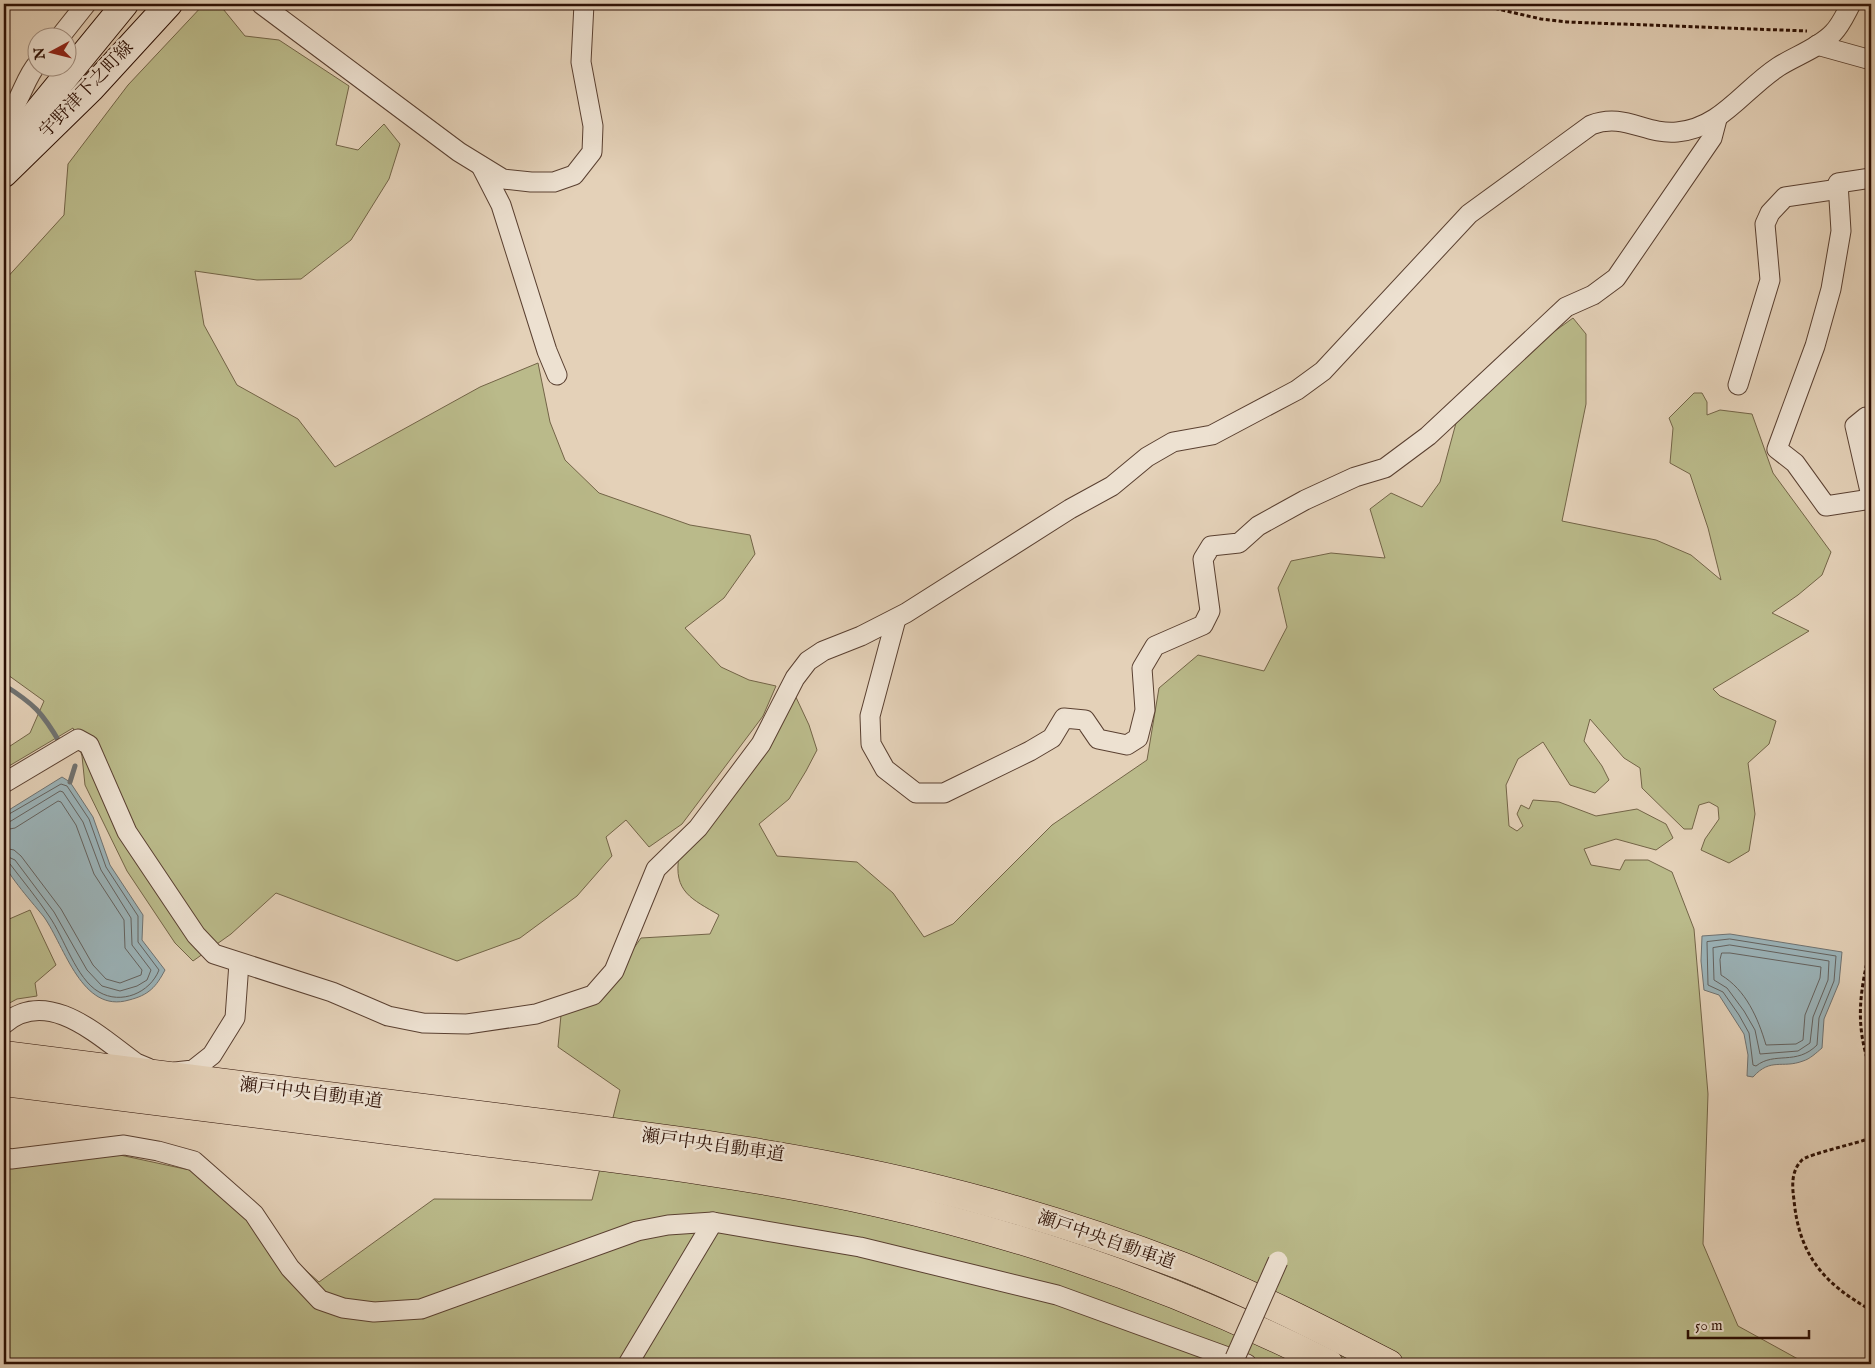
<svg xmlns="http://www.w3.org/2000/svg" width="1875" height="1368" font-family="'IM FELL English','Noto Serif JP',serif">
<rect width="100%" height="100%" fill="#e4d1b8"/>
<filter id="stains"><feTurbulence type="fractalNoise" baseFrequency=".004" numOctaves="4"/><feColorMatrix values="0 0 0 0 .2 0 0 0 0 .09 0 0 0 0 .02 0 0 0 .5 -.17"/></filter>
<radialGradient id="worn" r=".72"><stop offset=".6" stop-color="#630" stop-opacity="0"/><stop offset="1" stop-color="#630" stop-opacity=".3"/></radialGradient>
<g fill="#baba8a" stroke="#736447">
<polygon points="204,4 219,4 245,36 279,40 349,86 336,145 358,150 384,124 400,144 389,179 351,240 301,279 257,280 195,271 204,325 237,385 298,419 335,467 480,387 538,363 550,422 565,460 599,493 690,525 750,535 755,554 724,598 685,628 721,667 749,680 776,686 763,716 682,824 649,847 626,820 606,837 612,856 577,896 520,938 457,961 276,893 231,934 193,961 175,943 127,871 85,785 82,756 73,728 4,769 4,750 30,733 44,701 8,675 4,664 4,281 64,215 68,164 128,85"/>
<path d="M1573,318L1586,334V404L1562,521L1656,540L1691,555L1721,580L1708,528L1690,474L1670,463L1673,428L1669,418L1694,393H1702L1707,402V415L1720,410L1752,414L1773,473L1831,552L1822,575L1798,595L1772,613L1809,631L1713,689L1720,696L1776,721L1769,744L1748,763L1755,814L1749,851L1729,863L1701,850L1705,839L1719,819L1718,807L1709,802L1699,805L1692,829H1684L1642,788L1640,768L1624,758L1590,719L1584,741L1602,766L1609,780L1595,793L1570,785L1543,742L1518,759L1506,785L1509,826L1517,831L1523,826L1517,814L1521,805L1529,809L1533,800L1559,802L1596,816L1637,809L1666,824L1673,838L1656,850L1616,839L1584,849L1591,865L1620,870L1625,860H1648L1672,872L1694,929L1708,1094L1703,1244L1738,1326L1807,1364H4V1164L120,1155L194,1171L319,1282L434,1199L592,1200L620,1090L558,1047L561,1015L597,1000L641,938L710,934L719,915C692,899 673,892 679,856L794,693L809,725L817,750L806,771L789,799L759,824L777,856L857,862L893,893L924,937L953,924L1052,825L1147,760L1159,688L1198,655L1264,671L1287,627L1278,588L1291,561L1331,553L1385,558L1370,509L1391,493L1422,507L1440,482L1456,423L1548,336Z"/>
<polygon points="30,910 56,965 35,983 37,996 17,999 4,1006 4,919 7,920"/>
</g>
<g fill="#9bb4ba" stroke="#6f7271">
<path d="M62,777L70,782L93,817L110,865L143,915L142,940L165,970C156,987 149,995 129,1000C82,1014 65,947 44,917C36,907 5,872 4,862C1,847 4,829 4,813Z"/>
<path d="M1730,934L1842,952L1839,983L1824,1019L1822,1048C1816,1053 1810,1059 1803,1061C1782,1069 1771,1057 1753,1077L1747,1076L1748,1055L1744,1034L1719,995L1704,990L1701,961L1702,936Z"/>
</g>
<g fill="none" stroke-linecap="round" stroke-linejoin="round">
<g stroke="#64625f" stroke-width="1">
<path d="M4,817L61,784L67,786L89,819L106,867L138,916V942L159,970C150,993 121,1005 99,992C76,979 64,937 49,916C37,898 23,881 10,864L4,862"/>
<polyline points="4,823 11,821 60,791 63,792 83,822 101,870 131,918 132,945 151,970 147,980 137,986 120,991 102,986 87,970 54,912 15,860 4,855"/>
<polyline points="4,830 15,828 58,801 61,802 76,825 94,874 124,920 125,948 142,970 141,975 120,983 106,979 93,965 61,909 21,856 14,850 4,848"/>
<path d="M1730,939L1836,956L1834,981L1819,1018L1817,1045C1796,1066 1775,1051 1756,1066L1753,1065L1749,1033L1739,1015L1723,992L1708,985L1707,942Z"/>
<polygon points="1730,945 1829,961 1828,980 1813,1017 1810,1043 1798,1051 1760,1054 1755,1030 1744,1011 1727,988 1714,980 1713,948"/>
<path d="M1722,953H1730L1821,967L1820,978L1805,1015L1803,1040L1796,1044L1766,1045C1758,1018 1746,990 1721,975L1720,960Z"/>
</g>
<g stroke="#6f7271" stroke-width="5">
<path d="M4,685C34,704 42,712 60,743"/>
<polyline points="70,782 75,766"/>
</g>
<defs>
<g id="street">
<polyline points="261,4 459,152 503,179 531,182 554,182 574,175 592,152 593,126 581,62 584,4"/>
<polyline points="59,38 86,4"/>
<polyline points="1817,45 1871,60"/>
<path d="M4,118C21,104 23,80 38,63"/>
<polyline points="481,166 501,205 547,351 557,375"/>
<polyline points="1871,178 1838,183 1841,231 1831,289 1815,346 1777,449 1795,463 1826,506 1871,499"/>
<polyline points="1738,385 1770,280 1765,224 1770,213 1785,197 1839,189"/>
<polyline points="1866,417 1855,426 1871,496"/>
<polyline points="896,619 870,716 871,744 885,769 916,793 944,793 1030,751 1052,738 1064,718 1085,720 1098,739 1127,745 1138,738 1145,710 1142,668 1155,646 1203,625 1210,611 1203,559 1211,546 1239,543 1258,526 1305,500 1355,477 1385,468 1428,436 1566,307 1593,295 1616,278 1712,138 1717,119"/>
<path d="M4,783L78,739L89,745L127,832L196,935L214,954L332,992L388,1016L423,1023L467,1024L536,1014L593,995L614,971L656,869L698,828L761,744L795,678L808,661L823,651L861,636L906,613L1070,509L1112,486L1147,457L1173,442L1212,435L1297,390L1323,371L1469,214L1591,125C1624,112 1645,135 1677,132C1721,128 1743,90 1778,67C1795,56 1819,48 1833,33C1841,25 1846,13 1851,4"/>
<path d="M4,1024C48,986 100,1037 136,1063L148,1068"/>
<polyline points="175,1072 193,1070 212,1055 235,1018 239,963"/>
<polyline points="4,1157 11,1159 124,1145 158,1151 194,1161 254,1214 290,1268 320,1300 343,1308 374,1312 421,1309 637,1231 668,1225 713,1222 860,1247 1057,1295 1247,1364"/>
<polyline points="628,1364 713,1222"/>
</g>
<g id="secondary">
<polyline points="4,152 125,4"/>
<polyline points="4,174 91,89 169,4"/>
</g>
<g id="highway">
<path d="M4,1055C170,1076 336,1097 503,1118C667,1138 831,1158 991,1203C1055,1221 1119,1242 1182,1266C1253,1294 1321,1329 1389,1364"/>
<path d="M4,1082C156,1101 307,1120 459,1139C600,1157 741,1172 879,1203C1035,1238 1186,1292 1329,1364"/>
</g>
</defs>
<use href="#street" stroke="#5a4031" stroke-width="21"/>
<use href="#secondary" stroke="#2c0f04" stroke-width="28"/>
<use href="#highway" stroke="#2c0f04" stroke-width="29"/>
<g stroke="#2c0f04" stroke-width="3" stroke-dasharray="4 2.5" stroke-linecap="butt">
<polyline points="1476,4 1541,19 1567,22 1807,31"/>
<path d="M1871,945C1860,991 1854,1024 1871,1070"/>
<path d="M1871,1138C1858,1143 1809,1154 1802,1160C1791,1171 1792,1186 1794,1200C1799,1255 1824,1284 1871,1310"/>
</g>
<use href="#street" stroke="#ede1d1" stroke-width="19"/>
<use href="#secondary" stroke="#ede1d1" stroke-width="26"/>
<use href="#highway" stroke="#e4d1b8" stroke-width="28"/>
<defs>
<polyline id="street-bridge" points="1235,1358 1278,1261"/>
</defs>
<use href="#street-bridge" stroke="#5a4031" stroke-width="21" stroke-linecap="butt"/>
<use href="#street-bridge" stroke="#ede1d1" stroke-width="19"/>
</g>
<g text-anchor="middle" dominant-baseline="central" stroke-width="5" stroke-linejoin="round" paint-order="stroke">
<g font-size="18" fill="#2c0f04" stroke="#ede1d1">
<text transform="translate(87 90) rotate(-46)">宇野津下之町線</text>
<text transform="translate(311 1094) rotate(7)">瀬戸中央自動車道</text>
<text transform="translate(713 1146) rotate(8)">瀬戸中央自動車道</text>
<text transform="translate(1106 1241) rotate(19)">瀬戸中央自動車道</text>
</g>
</g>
<rect width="1875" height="1368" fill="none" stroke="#e4d1b8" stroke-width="20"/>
<rect x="5" y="5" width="1865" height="1358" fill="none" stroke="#2c0f04" stroke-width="2.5"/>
<rect x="10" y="10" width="1855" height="1348" fill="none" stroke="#2c0f04"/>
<g transform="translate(52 52) rotate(263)"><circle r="24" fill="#ede1d1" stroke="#a08d7f"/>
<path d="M0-4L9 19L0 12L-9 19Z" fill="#8f2418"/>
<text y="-8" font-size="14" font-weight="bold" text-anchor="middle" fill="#2c0f04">N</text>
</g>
<path d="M1688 1330v8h121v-8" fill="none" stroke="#2c0f04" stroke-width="2.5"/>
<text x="1695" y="1330" font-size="15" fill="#2c0f04" stroke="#ede1d1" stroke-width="4" paint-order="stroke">50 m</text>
<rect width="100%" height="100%" filter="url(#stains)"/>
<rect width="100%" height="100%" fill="url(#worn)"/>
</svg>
